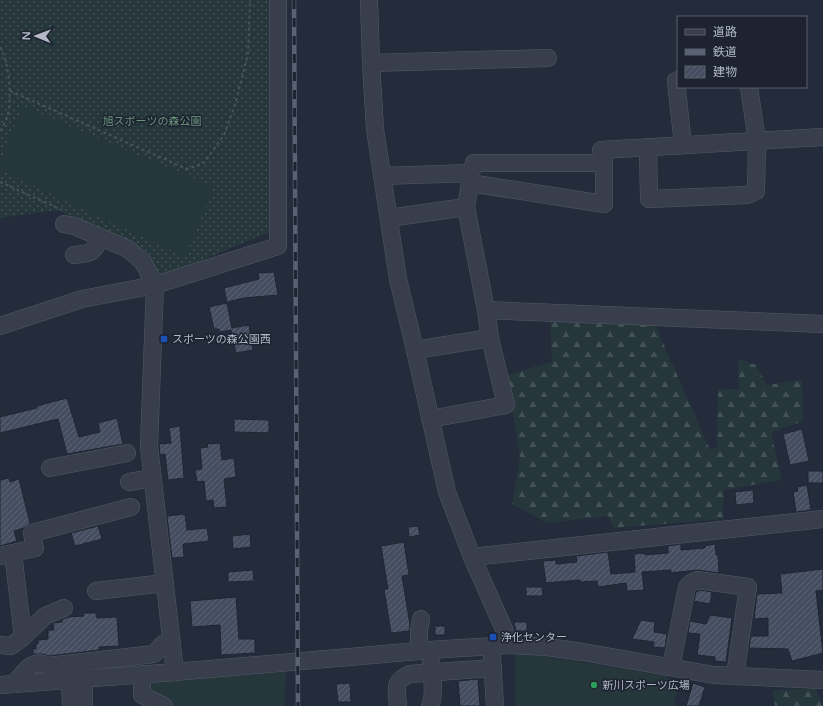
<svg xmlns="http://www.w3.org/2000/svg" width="823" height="706" font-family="'Varela Round','Noto Sans JP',sans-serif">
<defs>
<pattern id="grass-dots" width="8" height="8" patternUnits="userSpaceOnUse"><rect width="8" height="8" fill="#26373c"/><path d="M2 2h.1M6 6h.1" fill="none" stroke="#435257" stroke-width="1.8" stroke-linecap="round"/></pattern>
<pattern id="forest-firs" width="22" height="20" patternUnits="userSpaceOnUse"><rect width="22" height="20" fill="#26373c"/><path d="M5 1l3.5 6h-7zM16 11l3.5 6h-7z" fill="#435257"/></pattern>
<pattern id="building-hatch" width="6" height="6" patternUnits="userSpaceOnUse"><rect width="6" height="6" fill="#454e60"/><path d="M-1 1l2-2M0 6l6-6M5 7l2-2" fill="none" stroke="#5d6575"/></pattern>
</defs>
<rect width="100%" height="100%" fill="#242b3b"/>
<polygon fill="url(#grass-dots)" points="0,0 272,0 272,231 183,268 155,276 73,218 59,210 0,218"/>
<g fill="url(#forest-firs)">
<polygon points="550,319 654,322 710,450 717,446 718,389 739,389 738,359 756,365 767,385 802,380 803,421 771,433 782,480 724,490 723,519 613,528 609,516 547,523 512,504 520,458 507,375 552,362"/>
<polygon points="815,688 823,706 775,706 773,690"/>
</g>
<g fill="#26373c">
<polygon points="22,106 214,187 185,257 0,170 0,163"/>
<polygon points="515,651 667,676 677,694 674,706 515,706"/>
<polygon points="286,672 285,706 152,706 151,681"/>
</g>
<g fill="url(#building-hatch)" stroke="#1f2532">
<polygon points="274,272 278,295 244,298 227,302 224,288 259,279 258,273"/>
<polygon points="227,303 232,328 249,325 253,350 236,353 231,330 219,332 219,329 214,329 209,307"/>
<polygon points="67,398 79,437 100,432 98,423 117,418 123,444 67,454 58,419 0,433 0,417 37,408 37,406"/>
<polygon points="234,419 269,420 269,433 234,432"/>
<polygon points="180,426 184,478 168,480 165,454 160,455 159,444 171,443 169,428"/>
<polygon points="802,429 809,461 790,465 783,434"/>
<polygon points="220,443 222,460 234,458 236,477 224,479 227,507 214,508 213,500 206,501 204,481 197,482 195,470 202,469 200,448 208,447 207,444"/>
<rect x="808" y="471" width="15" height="12"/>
<polygon points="9,478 10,482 19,479 30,523 24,528 14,531 17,541 0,546 0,480"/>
<polygon points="807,485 811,510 796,512 793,492 798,491 797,487"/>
<polygon points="753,490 754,503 736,505 735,492"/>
<polygon points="185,514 187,530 207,528 209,541 183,544 184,557 172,558 167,516"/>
<polygon points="98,526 102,539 75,546 71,533"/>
<polygon points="418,526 420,535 409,537 408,527"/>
<polygon points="250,534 251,547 233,549 232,536"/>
<polygon points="404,542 409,575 402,576 410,625 409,631 391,633 384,589 388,589 381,546"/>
<polygon points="681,544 681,550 705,548 705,546 715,544 716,555 718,555 719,573 698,570 671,573 671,570 642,572 644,590 627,591 626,583 598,587 597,581 580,582 580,580 546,583 543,561 556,560 556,564 577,562 576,556 608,552 611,574 635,572 634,554 645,553 645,555 668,553 668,546"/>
<polygon points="823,569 823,590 816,591 823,653 792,661 788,649 749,648 751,636 768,636 768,618 754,619 757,594 782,593 780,574"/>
<polygon points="253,570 254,581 228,582 228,572"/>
<polygon points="526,587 542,587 543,596 526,596"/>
<polygon points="699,590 712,592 710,604 694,601 696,592 698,592"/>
<polygon points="236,597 239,639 255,639 255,653 221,655 220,625 192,627 190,601"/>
<polygon points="83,613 96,613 97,618 117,617 119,646 99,647 99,650 49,656 43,654 33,654 33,649 36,649 36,644 38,644 38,640 48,639 48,630 54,630 53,623 62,622 62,620 68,617 84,616"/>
<polygon points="710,615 732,618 726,662 715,661 715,657 697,655 700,634 688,633 690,621 706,624"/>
<polygon points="641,620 655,622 654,632 667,634 665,648 653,647 654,642 632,639"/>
<polygon points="514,622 527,622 527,631 516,631"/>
<rect x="435" y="626" width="10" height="9"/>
<polygon points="478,679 480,706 460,706 458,681"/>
<polygon points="350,683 351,702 338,702 336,684"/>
<polygon points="693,683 705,687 699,706 686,706"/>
</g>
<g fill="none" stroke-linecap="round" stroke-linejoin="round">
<defs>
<g id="minor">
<polyline points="369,0 371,63 375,129 398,279 415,350 447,492 472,557 511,645"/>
<polyline points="371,63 548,58"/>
<polyline points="678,80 676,81 683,145"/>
<polyline points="648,147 649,199 747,195 756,191 757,141 749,87"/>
<polyline points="471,173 474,163 604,163 601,150 823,137"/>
<polyline points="382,176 471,173 470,183 604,204 604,163"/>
<polyline points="466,207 486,310"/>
<polyline points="389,218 466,207 470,183"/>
<polyline points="64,224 74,226 128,249 143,262 155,285 149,446 175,672"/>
<path d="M74,255C92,253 92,254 101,238"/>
<polyline points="0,326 82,299 155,285 278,246 278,0"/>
<polyline points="415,350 490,338"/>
<polyline points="430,419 506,405 490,338 486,310 823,324"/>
<polyline points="50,468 127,453"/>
<polyline points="129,482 153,478"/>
<polyline points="0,556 35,548 32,533 131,507"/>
<polyline points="472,557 823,519"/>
<polyline points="96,591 165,583"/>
<polyline points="23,637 45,616 64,608"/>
<polyline points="0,645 11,646 23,637 13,553"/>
<polyline points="419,651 419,630 421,619"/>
<polyline points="492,658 495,706"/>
<polyline points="671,667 687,587 691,583 697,580 748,587 735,676"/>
<polyline points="142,675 142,695 164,706"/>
<polyline points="70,680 71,706"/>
<path d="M14,684C24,673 32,657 48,666L154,654L163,644"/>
<polyline points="0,685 175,672 430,650 511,645 547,647 583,652 714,675 823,680"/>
<polyline points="84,706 84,679"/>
<path d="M398,706C397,689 392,682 410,674L493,668"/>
<path d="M430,706C435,697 432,673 431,663"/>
</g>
</defs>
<use href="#minor" stroke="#535966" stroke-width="18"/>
<g stroke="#445459" stroke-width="2" stroke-dasharray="3 3" stroke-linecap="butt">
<path d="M0,47C10,64 12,99 7,118C5,123 2,128 0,132"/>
<polyline points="10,91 187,169 204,163 224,135 235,105 248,54 250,0"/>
<polyline points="0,182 62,210"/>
</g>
<use href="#minor" stroke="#383e4b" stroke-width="17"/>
<defs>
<polyline id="rail" points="294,0 298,706"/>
</defs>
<use href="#rail" stroke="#5a6172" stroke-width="4.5"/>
<use href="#rail" stroke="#1d2330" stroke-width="3" stroke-dasharray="9" stroke-linecap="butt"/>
</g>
<g fill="#1a4fb4" stroke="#1d2330" stroke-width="1.5">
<rect x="160" y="335" width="8" height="8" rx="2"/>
<rect x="489" y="633" width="8" height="8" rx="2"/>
</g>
<circle fill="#2e9e5b" stroke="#1d2330" stroke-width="1.5" cx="594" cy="685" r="4"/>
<g text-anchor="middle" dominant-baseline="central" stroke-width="3" stroke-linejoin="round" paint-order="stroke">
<g font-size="11" fill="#6b967a" stroke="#1d2330">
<text x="152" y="121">旭スポーツの森公園</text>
</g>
<g font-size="11" fill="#b3b9c7" stroke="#1d2330" text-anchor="start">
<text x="172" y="339">スポーツの森公園西</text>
<text x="501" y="637">浄化センター</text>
<text x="602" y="685">新川スポーツ広場</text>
</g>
</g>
<rect x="677" y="16" width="130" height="72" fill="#1d2330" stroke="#595f6c"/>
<rect x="685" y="29" width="20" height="6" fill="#383e4b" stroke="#595f6c"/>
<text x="713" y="36" font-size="12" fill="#b3b9c7">道路</text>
<rect x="685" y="49" width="20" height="6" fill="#5a6172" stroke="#595f6c"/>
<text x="713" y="56" font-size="12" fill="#b3b9c7">鉄道</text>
<rect x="685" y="66" width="20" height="12" fill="url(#building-hatch)" stroke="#595f6c"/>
<text x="713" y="76" font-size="12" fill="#b3b9c7">建物</text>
<g transform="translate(36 36) rotate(271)" stroke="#1d2330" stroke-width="3" paint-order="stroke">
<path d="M0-3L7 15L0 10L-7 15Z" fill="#b3b9c7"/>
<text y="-6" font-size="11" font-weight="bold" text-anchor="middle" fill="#b3b9c7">N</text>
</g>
</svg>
